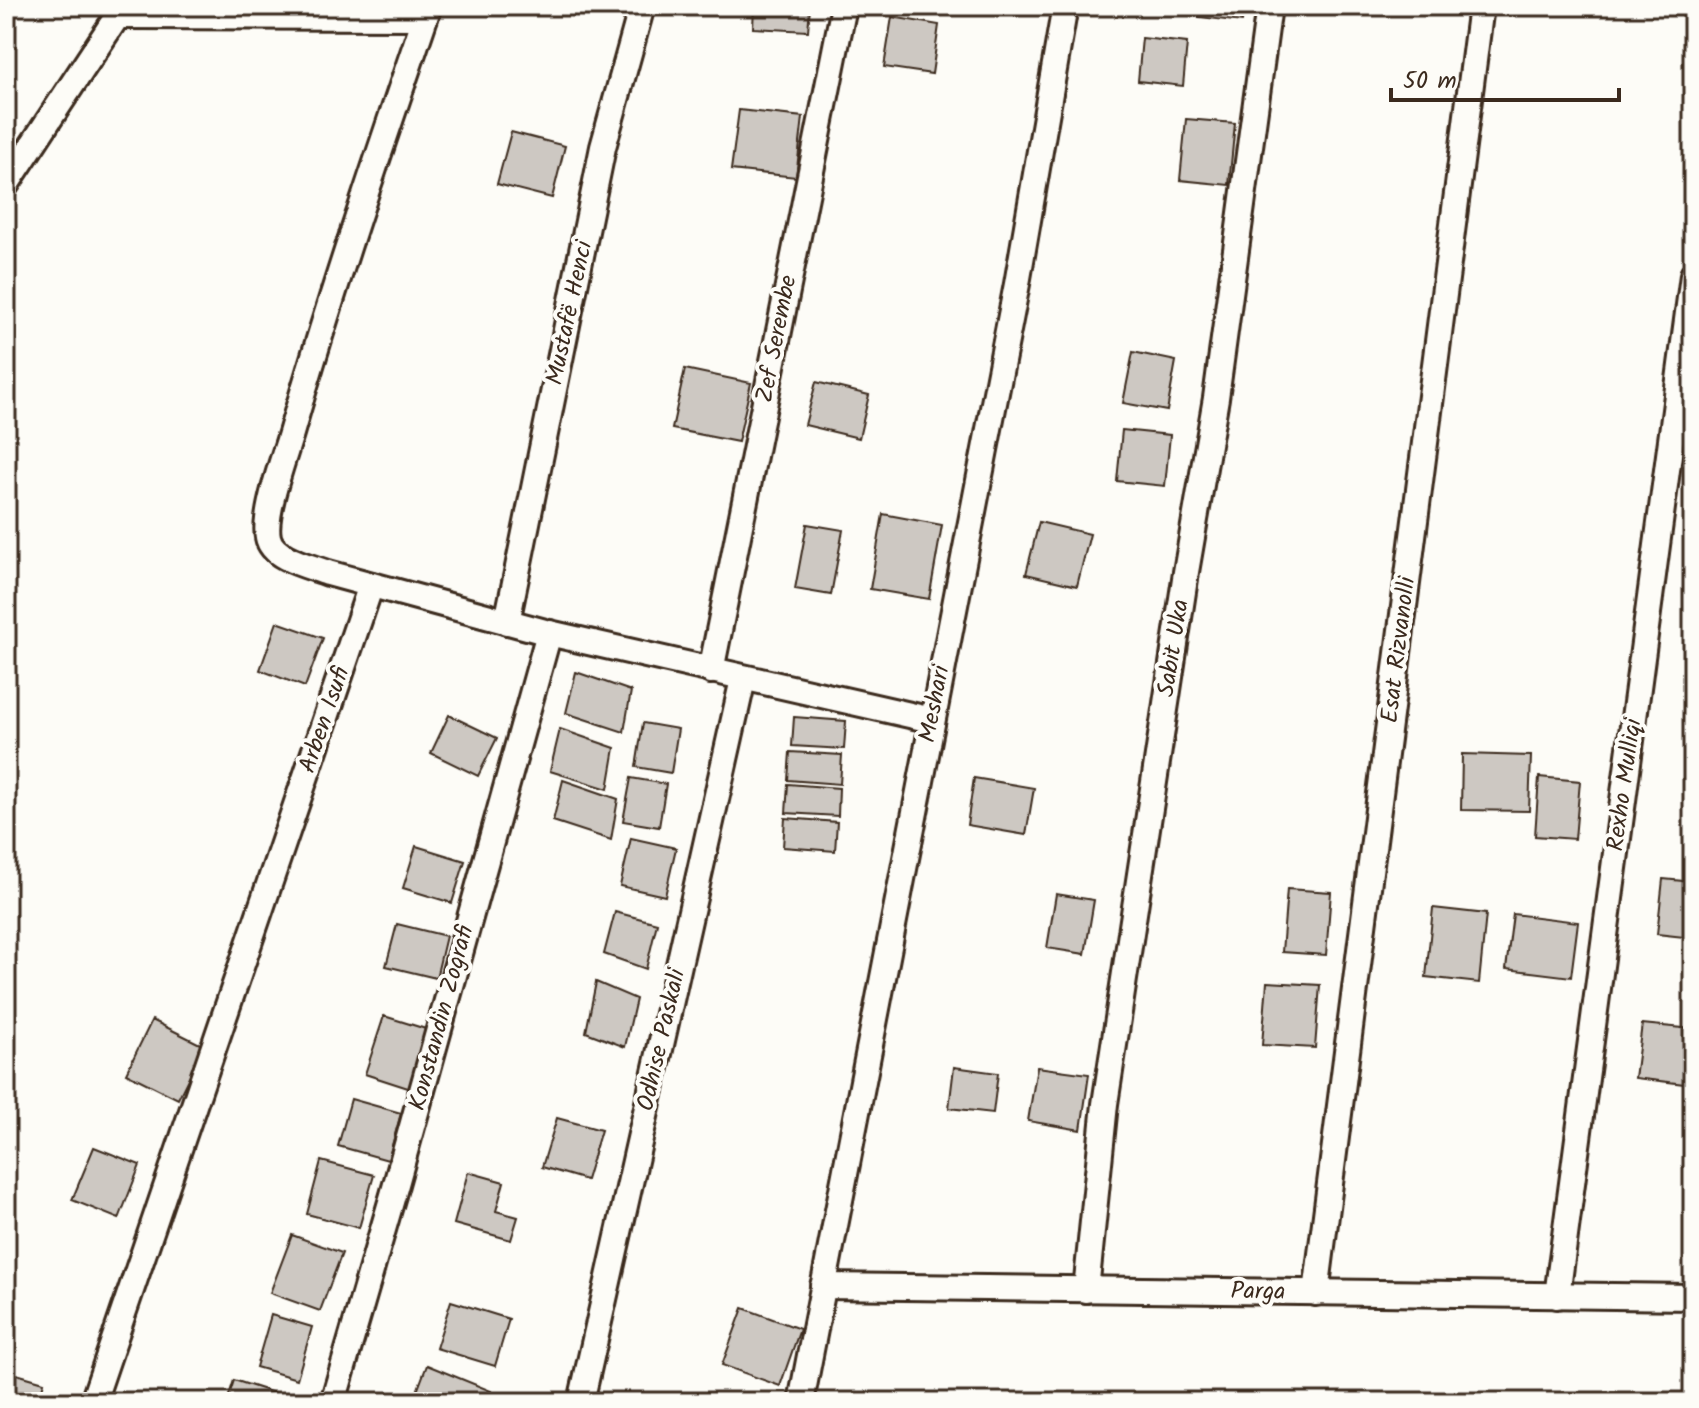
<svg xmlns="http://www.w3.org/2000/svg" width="1699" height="1408" font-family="Kalam,sans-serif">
<rect width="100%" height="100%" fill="#fdfcf7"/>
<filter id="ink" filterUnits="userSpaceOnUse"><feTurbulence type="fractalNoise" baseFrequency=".0125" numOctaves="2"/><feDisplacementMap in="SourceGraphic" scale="16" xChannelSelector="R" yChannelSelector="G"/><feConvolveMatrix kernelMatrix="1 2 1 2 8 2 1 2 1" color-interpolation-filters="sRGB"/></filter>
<g filter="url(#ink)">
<g fill="#cdc8c2" stroke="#3b2a1e" stroke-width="2">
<polygon points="754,6 810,6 808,31 753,28"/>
<polygon points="1201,6 1244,6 1242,22 1199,17"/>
<polygon points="892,17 939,25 932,74 884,67"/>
<polygon points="1142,38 1187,43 1183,86 1138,81"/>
<polygon points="739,110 803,117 796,177 731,170"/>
<polygon points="1186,119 1235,123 1229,185 1180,180"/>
<polygon points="511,132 565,146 552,198 497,184"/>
<polygon points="1133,352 1176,361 1167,411 1123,403"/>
<polygon points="685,369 751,383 738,442 672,429"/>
<polygon points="816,382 869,395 859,438 805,425"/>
<polygon points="1122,430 1170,435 1165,486 1117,481"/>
<polygon points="883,514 942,525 929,599 870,589"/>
<polygon points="1039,522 1090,534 1077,586 1026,574"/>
<polygon points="807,524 843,530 831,595 795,589"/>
<polygon points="277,622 323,638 305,687 260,670"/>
<polygon points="576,672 631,691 624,732 566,713"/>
<polygon points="449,715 497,738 478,776 431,753"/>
<polygon points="794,717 846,721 844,749 792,746"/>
<polygon points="643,723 678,729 671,773 636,767"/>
<polygon points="560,729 615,748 608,789 550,771"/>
<polygon points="790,752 842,755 840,784 788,780"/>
<polygon points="1462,754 1531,756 1529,811 1461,810"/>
<polygon points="1539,777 1580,781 1575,839 1535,836"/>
<polygon points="631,778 666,784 659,827 623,821"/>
<polygon points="974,778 1034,788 1026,835 967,825"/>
<polygon points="563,780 618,799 611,840 553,821"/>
<polygon points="788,784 839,788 838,816 786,813"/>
<polygon points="785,818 837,822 835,851 783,847"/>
<polygon points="631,838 676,848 665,896 620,886"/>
<polygon points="416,846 465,861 452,903 403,888"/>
<polygon points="1663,879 1693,882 1693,938 1657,934"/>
<polygon points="1287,889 1331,892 1326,955 1282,952"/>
<polygon points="1056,894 1094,900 1085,954 1047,948"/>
<polygon points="1433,908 1486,914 1479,983 1426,977"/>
<polygon points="615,912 657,923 646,969 604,954"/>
<polygon points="1513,914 1578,922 1571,977 1506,969"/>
<polygon points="397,924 446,936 436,978 386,966"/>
<polygon points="596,982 636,999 625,1047 586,1032"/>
<polygon points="1267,982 1320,985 1315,1048 1262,1045"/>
<polygon points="384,1016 429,1030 411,1089 365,1074"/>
<polygon points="152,1020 204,1046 178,1099 126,1073"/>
<polygon points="1642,1024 1693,1029 1693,1085 1635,1078"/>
<polygon points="954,1067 998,1073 993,1113 949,1108"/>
<polygon points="1037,1067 1089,1074 1081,1130 1028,1121"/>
<polygon points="351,1099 401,1113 388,1160 338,1146"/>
<polygon points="557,1118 601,1130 586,1180 542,1167"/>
<polygon points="94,1147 140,1165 119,1219 72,1200"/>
<polygon points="321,1161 374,1175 359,1228 307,1214"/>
<polygon points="468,1172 504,1182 496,1211 518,1217 511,1240 454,1224"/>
<polygon points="292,1235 342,1253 320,1311 270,1293"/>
<polygon points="451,1301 509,1319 495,1366 436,1348"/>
<polygon points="743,1308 800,1329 780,1386 722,1365"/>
<polygon points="271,1315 312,1327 297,1379 256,1367"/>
<polygon points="427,1365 491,1391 487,1402 413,1402"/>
<polygon points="6,1371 44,1382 39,1402 6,1402"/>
<polygon points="234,1380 277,1394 274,1402 227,1402"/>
</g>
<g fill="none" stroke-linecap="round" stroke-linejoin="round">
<defs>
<g id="minor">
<path d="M429,6C381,147 333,287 292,430C285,455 263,513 268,537C272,559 310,566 328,573L549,633L932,720"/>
<polyline points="117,16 425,17"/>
<polyline points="6,185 124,6"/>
<polyline points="507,622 603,147 642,6"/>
<polyline points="711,671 844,6"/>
<polyline points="823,1286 1693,1297"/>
<polyline points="1086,1290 1105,1104 1186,572 1216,398 1269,6"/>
<polyline points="1316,1293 1481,6"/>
<polyline points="1557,1296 1693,275"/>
<polyline points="93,1402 371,585"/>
<polyline points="333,1402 393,1195 549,633"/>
<polyline points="581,1402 743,679"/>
<polyline points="801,1402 1017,284 1065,6"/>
</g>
</defs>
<use href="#minor" stroke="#3b2a1e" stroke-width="30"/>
<use href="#minor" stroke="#fdfcf7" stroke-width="24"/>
</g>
</g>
<g text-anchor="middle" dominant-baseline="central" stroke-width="8" stroke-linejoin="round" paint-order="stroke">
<g font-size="24" fill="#3b2a1e" stroke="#fdfcf7">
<text transform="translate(570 313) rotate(-78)">Mustafë Henci</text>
<text transform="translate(777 339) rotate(-79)">Zef Serembe</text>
<text transform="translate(1174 648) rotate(-81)">Sabit Uka</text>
<text transform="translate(1399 650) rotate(-83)">Esat Rizvanolli</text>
<text transform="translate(935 704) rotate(-79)">Meshari</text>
<text transform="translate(325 720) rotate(-71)">Arben Isufi</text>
<text transform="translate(1625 785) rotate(-82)">Rexho Mulliqi</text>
<text transform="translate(442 1018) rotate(-75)">Konstandin Zografi</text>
<text transform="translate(662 1040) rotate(-77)">Odhise Paskali</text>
<text transform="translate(1258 1292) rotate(1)">Parga</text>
</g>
</g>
<rect width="1699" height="1408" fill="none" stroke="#fdfcf7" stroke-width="32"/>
<rect x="16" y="16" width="1667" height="1376" fill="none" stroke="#3b2a1e" stroke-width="3" filter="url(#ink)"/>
<path d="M1391 88v12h228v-12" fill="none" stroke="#3b2a1e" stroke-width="4"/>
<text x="1403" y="88" font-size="24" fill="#3b2a1e" stroke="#fdfcf7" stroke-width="6" paint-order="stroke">50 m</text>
</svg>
